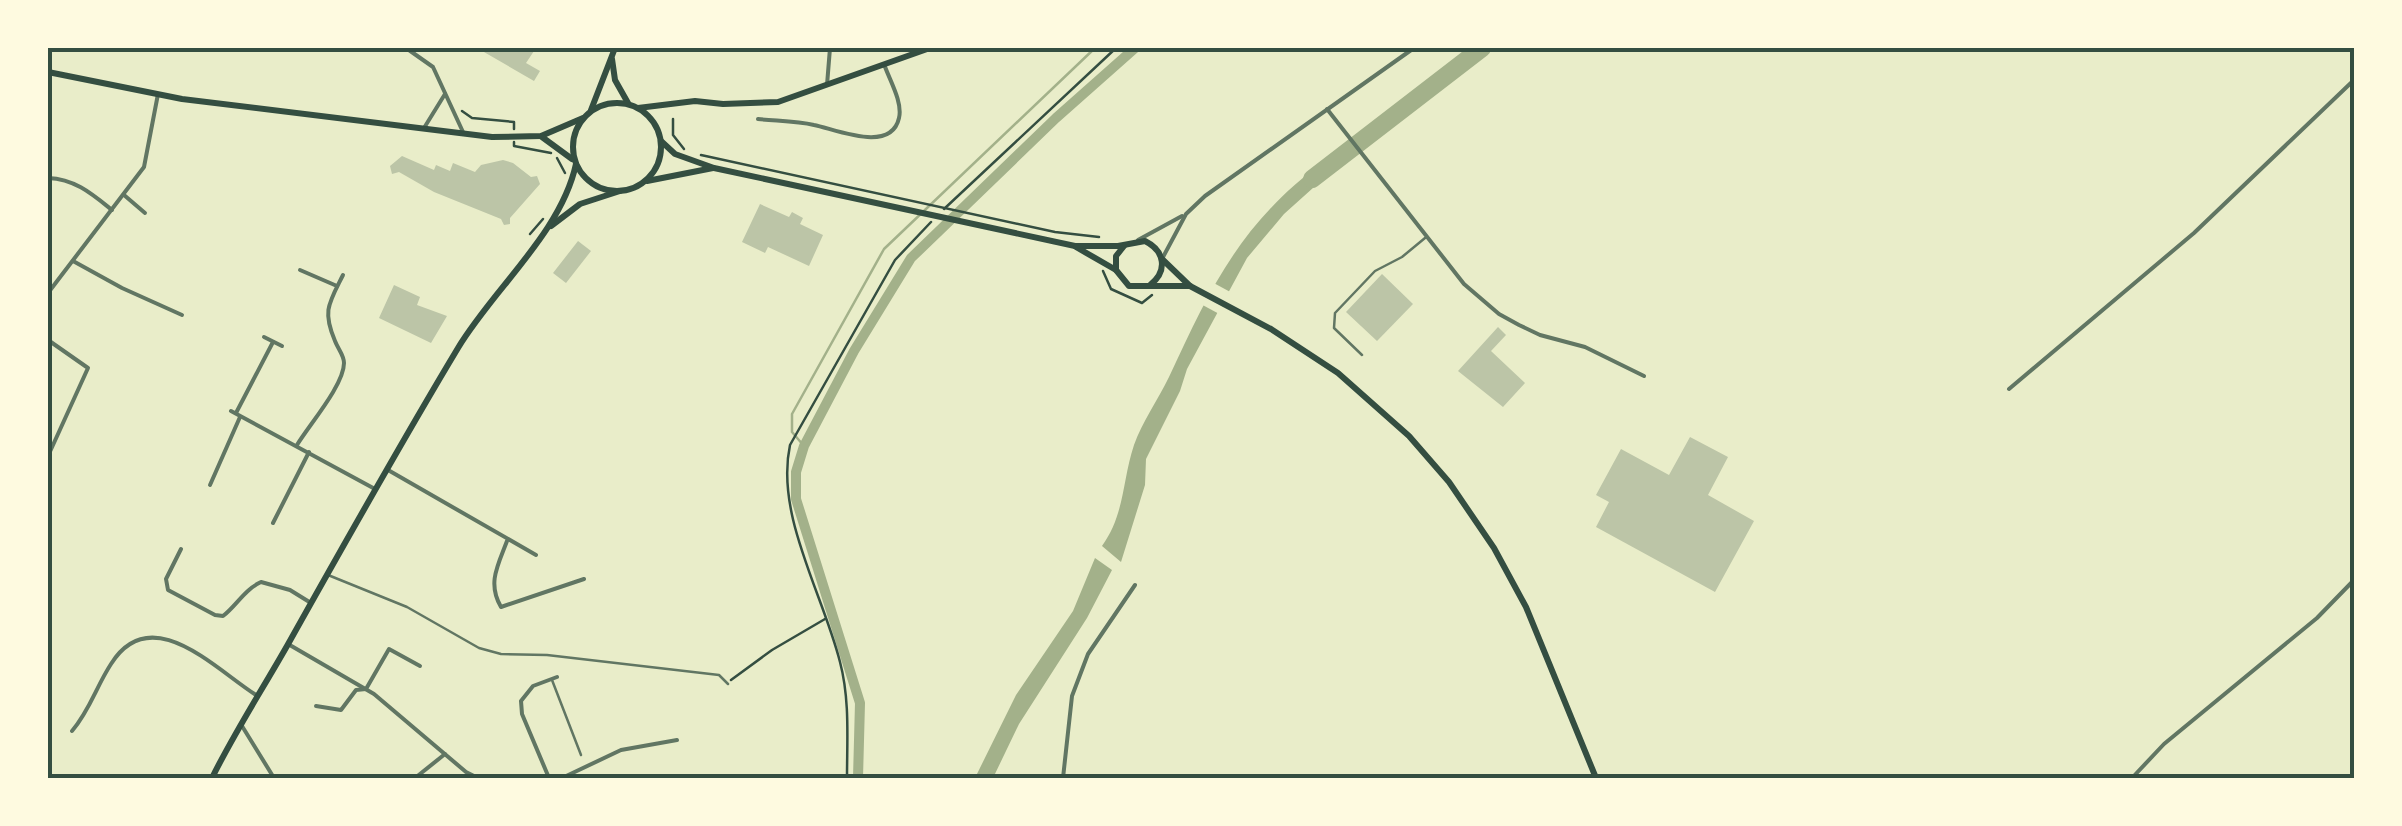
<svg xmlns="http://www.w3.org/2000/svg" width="2402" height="826" font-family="Bitter,serif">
<rect width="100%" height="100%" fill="#e9edc9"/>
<g fill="#a3b18a">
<path d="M1323,162L1333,170L1284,214L1247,258L1187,369L1180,391L1146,459L1145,485L1121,562L1102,546C1125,514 1122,481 1134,445C1142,422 1158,400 1169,377C1211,287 1240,224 1323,162Z"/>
<polygon points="1095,558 1112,570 1087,618 1019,724 993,778 975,778 1016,695 1073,611"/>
</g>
<polygon fill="#e9edc9" points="1210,281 1234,294 1223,316 1197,302"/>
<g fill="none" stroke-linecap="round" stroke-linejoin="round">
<polyline stroke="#a3b18a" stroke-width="2.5" points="804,446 792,432 792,414 884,249 1095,48"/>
<polyline stroke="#a3b18a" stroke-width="10" points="858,778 860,703 796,499 796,472 804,446 854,351 911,258 1056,118 1135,48"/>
<polyline stroke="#a3b18a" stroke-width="18" points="1312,179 1482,48"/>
</g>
<g fill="#bcc5a7">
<polygon points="477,48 536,48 526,63 540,71 534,81"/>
<polygon points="402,156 434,170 436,165 450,171 453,163 475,172 481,165 503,160 513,163 531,177 537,176 540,184 510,218 510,224 504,225 501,219 434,192 399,172 392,174 390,166"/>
<polygon points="760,204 789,217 792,212 803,218 800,224 823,235 809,266 768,247 765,253 742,242"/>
<polygon points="578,241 591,251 566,283 553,273"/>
<polygon points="1382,274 1413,304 1377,341 1346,312"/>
<polygon points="394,285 420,297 417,305 447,316 431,343 379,318"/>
<polygon points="1498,327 1506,335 1491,351 1525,383 1503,407 1458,371"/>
<polygon points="1690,437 1728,457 1708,495 1754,521 1715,592 1596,527 1609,502 1596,495 1621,449 1669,475"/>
</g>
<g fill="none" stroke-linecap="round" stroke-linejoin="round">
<g stroke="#344e41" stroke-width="2.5">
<polyline points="462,111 472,118 514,122 514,129"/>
<polyline points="673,119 673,135 684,149"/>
<polyline points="514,142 514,146 551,153"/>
<polyline points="701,155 1055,232 1099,237"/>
<polyline points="557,158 565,173"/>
<polyline points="944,209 1116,48"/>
<polyline points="530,234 543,219"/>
<polyline points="1103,271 1111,289 1142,303 1152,295"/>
<polyline points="731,680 772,650 825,619"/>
<path d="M847,778C847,739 850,700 840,662C823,594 775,515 790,445L895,260L931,222"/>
</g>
<g stroke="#617663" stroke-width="2.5">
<polyline points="1362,355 1334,328 1335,313 1375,271 1402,257 1425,238"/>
<polyline points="328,575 407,607 479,648 501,654 547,655 719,675 728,684"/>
</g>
<polyline stroke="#617663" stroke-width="2.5" points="552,680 581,755"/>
<g stroke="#617663" stroke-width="4">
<polyline points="406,48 433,67 463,132"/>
<polyline points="827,85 830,48"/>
<polyline points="1327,109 1464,284 1499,314 1519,325 1540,335 1585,347 1644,376"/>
<path d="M758,119C776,121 796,121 814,125C835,129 891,154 899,118C903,102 889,79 884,64"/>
<polyline points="424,128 445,94"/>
<path d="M48,178C75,179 92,194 112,210"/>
<polyline points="124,195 145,213"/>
<polyline points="1138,240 1182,216"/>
<polyline points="1162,259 1186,214 1205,196 1414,48"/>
<polyline points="73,261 122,288 182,315"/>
<polyline points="300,270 337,286"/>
<polyline points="48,293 144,167 158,94"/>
<polyline points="264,337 282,346"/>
<polyline points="48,340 88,368 48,456"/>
<polyline points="2009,389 2194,233 2354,80"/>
<polyline points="231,411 375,489"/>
<polyline points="236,413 273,342"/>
<path d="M297,445C309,425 344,385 344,363C344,355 338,349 335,341C322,311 329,303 343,275"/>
<polyline points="388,470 536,555"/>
<polyline points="210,485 240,417"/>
<polyline points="273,523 309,452"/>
<path d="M507,541C498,565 487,583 501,607L584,579"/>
<path d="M181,549L166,579L168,590L215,615L223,616C237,605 244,590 261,582L290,590L311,603"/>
<polyline points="288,644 374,694 466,772 478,778"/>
<polyline points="316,706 341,710 356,690 366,689 389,649 420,666"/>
<polyline points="242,726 274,778"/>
<path d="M72,731C90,710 96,687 111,664C151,600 215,669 256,695"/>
<polyline points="415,778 445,754"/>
<polyline points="549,778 522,714 521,701 533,686 557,677"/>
<polyline points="562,778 621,750 677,740"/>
<polyline points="1063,778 1072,696 1088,654 1135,585"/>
<polyline points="2132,778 2164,744 2317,618 2354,580"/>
</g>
<g stroke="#344e41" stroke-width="6">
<polyline points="551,226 580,204 620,191"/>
<path d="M212,778C234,733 262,690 287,646C343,546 399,446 458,348C494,288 561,233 576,164"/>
</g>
<g stroke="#344e41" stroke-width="6">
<polyline points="612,59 615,80 628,103"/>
<polyline points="48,72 182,99 492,137 541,136 583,118"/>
<circle cx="617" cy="147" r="44"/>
<polyline points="638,108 695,101 723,104 778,102 930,48"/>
<polyline points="591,110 615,48"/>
<polyline points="542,137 572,159"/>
<path d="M661,141L675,154L714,168L1075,246H1118L1145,241C1165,251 1168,271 1150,285"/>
<polyline points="647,181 713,168"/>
<polyline points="1124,246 1116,256 1116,270 1129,286 1190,286"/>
<polyline points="1076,247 1116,270"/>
<polyline points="1162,259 1190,286 1271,329 1338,373 1409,436 1449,482 1494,548 1526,607 1596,778"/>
</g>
</g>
<rect width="2402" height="826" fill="none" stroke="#fefae0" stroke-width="100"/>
<rect x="50" y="50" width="2302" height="726" fill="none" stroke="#344e41" stroke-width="4"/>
</svg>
